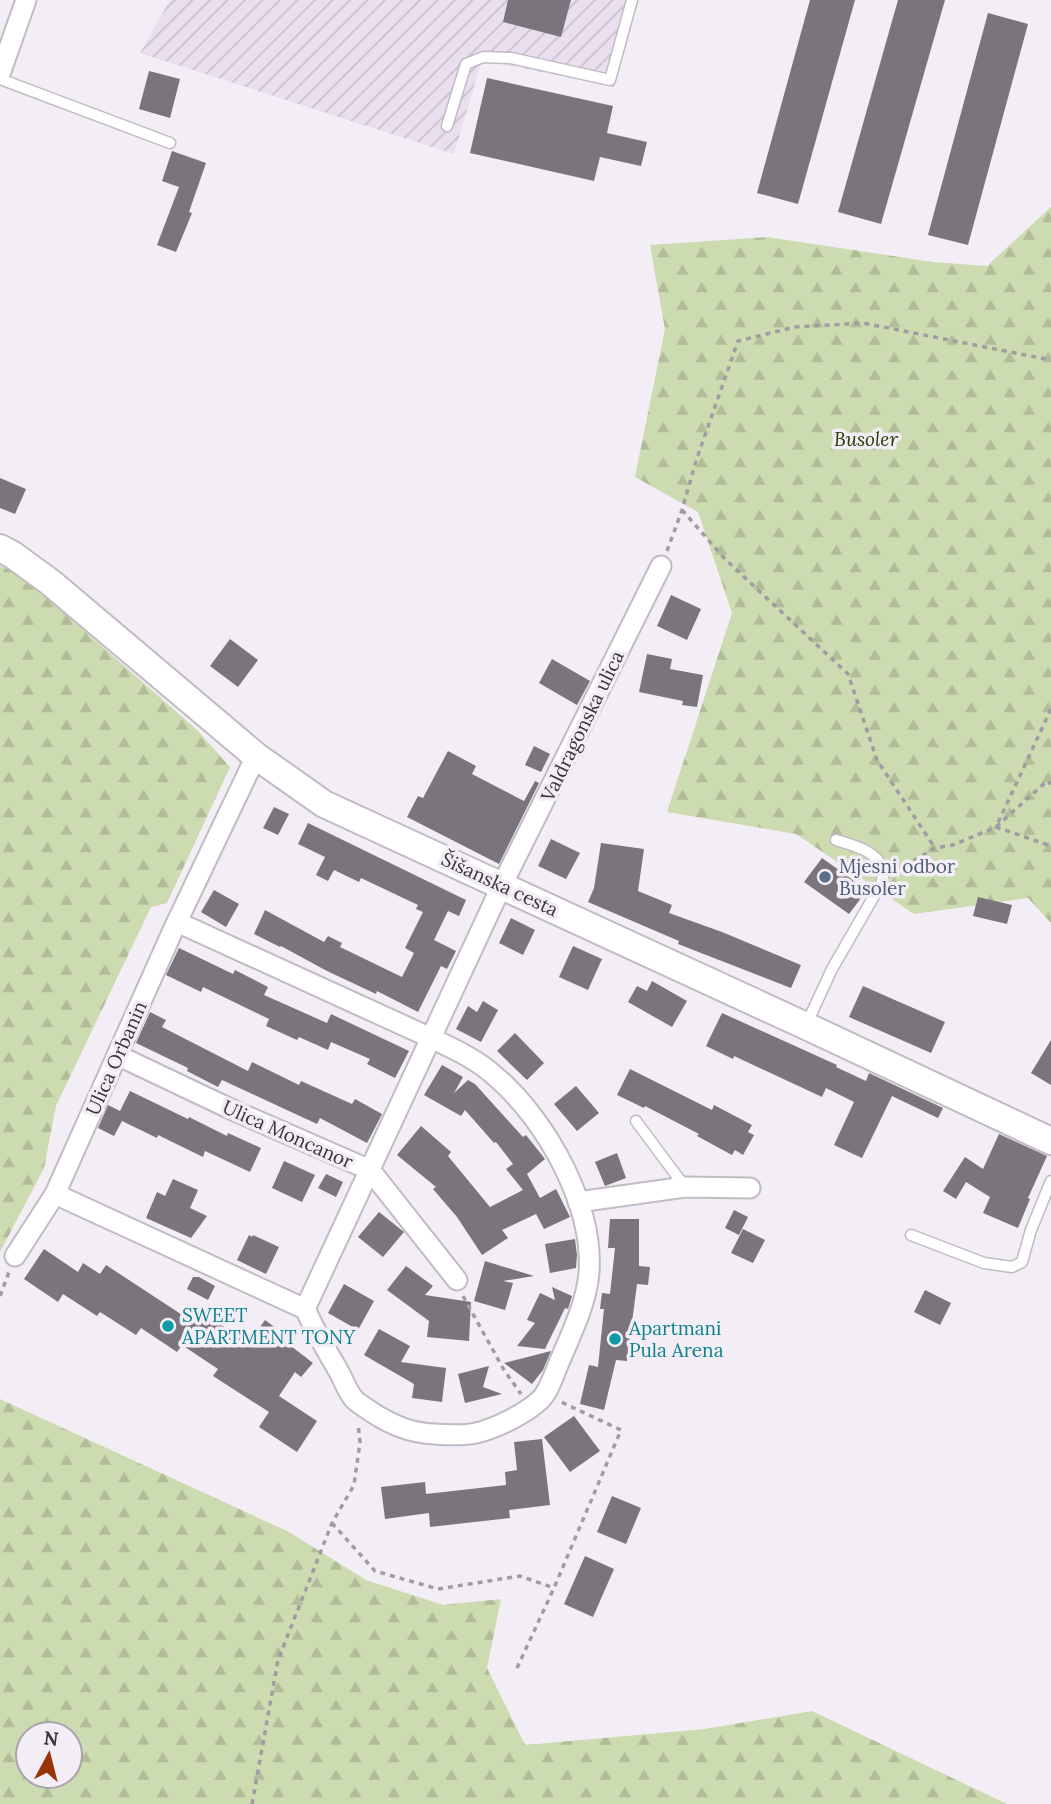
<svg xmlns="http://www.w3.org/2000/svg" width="1051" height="1804" font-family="Lora,serif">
<defs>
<pattern id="industrial-furrows" width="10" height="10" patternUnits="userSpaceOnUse" patternTransform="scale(1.75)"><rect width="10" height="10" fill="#eadfef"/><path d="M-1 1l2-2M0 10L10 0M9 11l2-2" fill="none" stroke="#c9c0ce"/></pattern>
<pattern id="forest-firs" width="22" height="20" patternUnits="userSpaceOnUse" patternTransform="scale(1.75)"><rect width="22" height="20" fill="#cddbb0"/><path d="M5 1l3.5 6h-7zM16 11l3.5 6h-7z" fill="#b1bd98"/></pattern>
</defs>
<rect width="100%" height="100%" fill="#f3edf6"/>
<polygon fill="url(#industrial-furrows)" points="170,0 636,0 614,87 482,60 454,154 140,53"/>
<g fill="url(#forest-firs)" fill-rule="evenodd">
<polygon points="1051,207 1051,923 1028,898 914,914 796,834 667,812 732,613 698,512 635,477 665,329 650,245 767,237 933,262 987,266"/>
<polygon points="0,566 20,574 198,731 230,767 167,903 151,907 56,1106 44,1168 0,1252"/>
<path d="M0,1399L289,1532L366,1580L443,1605L501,1599L487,1668L525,1745L705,1729L812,1711L1007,1804H0ZM28,1734H70V1776H28Z"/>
</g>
<g fill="#7a747c">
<polygon points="508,0 571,0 561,37 503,22"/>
<polygon points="810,0 855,0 798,204 757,193"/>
<polygon points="898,0 945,0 881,224 838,212"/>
<polygon points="988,13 1028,24 968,245 928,235"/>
<polygon points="149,71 180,79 170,118 139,109"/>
<polygon points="487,78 613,106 607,133 647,142 641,166 600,157 594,181 470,153"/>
<polygon points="172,151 206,163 189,212 192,213 176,252 157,245 179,187 162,181"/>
<polygon points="0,478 26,489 15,514 0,508"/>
<polygon points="671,595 701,609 687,640 657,626"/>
<polygon points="230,639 258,660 238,687 210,666"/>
<polygon points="647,654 672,659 670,669 703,675 697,707 682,705 683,701 639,692"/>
<polygon points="552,659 590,681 577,705 539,683"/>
<polygon points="534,746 550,754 541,772 525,765"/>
<polygon points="448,751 476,766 472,774 524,801 535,781 539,783 499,864 407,817 418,796 423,798"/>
<polygon points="274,807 289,814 278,835 263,828"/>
<polygon points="308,823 466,900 459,916 448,911 434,940 456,951 447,969 441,966 418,1012 377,991 376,994 327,971 281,946 280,947 254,934 265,910 324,942 328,936 342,943 340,947 402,977 414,953 405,948 423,912 416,909 418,905 361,878 359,882 334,870 328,881 316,875 325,857 298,844"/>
<polygon points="551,839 580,853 566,879 538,866"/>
<polygon points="601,843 644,849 638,891 672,905 669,913 722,932 801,965 791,988 678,944 679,941 588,902 594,888"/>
<polygon points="822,858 867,890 849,914 804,882"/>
<polygon points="214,890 239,904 226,927 201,912"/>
<polygon points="978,897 1012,905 1007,924 973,916"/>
<polygon points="511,918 535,930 523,955 499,943"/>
<polygon points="573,946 602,959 588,990 559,977"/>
<polygon points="179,948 233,974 235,970 268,987 264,995 327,1023 331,1014 409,1051 395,1078 367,1064 370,1059 331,1042 328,1050 299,1037 297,1040 266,1026 269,1019 203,987 201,992 166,975"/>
<polygon points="652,981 687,1001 672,1027 628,1002 637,986 647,991"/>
<polygon points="863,986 945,1022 931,1053 849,1017"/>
<polygon points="483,1001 498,1010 481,1042 456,1029 468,1006 477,1012"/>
<polygon points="150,1012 166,1020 162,1027 248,1071 252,1062 299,1085 301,1081 352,1104 355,1099 382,1114 377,1124 367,1143 320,1118 317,1124 222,1080 218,1087 187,1071 188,1068 136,1043"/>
<polygon points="722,1013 837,1065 836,1067 866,1081 869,1073 943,1108 938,1118 892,1096 862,1158 834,1145 854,1102 826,1088 822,1097 734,1056 733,1059 706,1046"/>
<polygon points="515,1033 544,1063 527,1080 497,1051"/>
<polygon points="1051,1040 1051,1085 1031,1073"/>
<polygon points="442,1065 463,1077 454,1093 468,1080 475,1084 523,1137 526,1135 545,1159 527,1174 540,1198 556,1189 570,1217 544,1229 536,1214 502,1230 508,1238 482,1255 457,1217 433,1189 436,1187 397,1155 421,1126 451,1152 448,1156 490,1207 523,1190 506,1169 513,1164 496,1142 494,1143 465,1110 461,1116 424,1095"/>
<polygon points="630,1069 712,1110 714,1105 752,1125 748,1132 754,1135 743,1155 735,1150 732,1155 697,1136 699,1134 645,1106 644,1108 617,1095"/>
<polygon points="576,1086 599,1113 577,1131 554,1104"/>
<polygon points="130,1091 188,1119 189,1117 227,1136 228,1133 261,1148 250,1172 205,1151 203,1157 158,1135 157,1138 122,1121 114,1136 98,1128 108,1105 120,1111"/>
<polygon points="999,1134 1047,1156 1028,1198 1030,1199 1018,1228 983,1213 990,1197 966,1182 956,1199 943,1191 965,1157 983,1169"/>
<polygon points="617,1153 626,1178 605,1186 595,1162"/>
<polygon points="284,1161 315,1175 302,1202 272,1188"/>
<polygon points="326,1174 343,1182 336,1197 318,1188"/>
<polygon points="173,1179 198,1190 190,1208 207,1216 191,1238 146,1218 157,1192 165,1196"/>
<polygon points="734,1210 748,1217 739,1235 725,1228"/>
<polygon points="379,1212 404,1232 383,1257 358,1237"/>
<polygon points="610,1219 639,1219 639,1266 650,1267 648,1285 637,1284 627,1361 616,1360 604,1410 580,1404 589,1365 598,1367 604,1309 600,1309 602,1293 610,1294 615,1248 608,1248"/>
<polygon points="743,1229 765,1240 753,1263 731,1253"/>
<polygon points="249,1235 252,1237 253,1235 279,1247 266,1274 237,1260"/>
<polygon points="575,1239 577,1255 576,1268 550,1273 545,1244"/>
<polygon points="44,1249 78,1272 83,1263 100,1274 106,1265 196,1324 203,1313 249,1343 265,1320 281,1332 278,1336 313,1363 301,1377 295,1372 279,1396 317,1421 297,1452 259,1427 269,1412 213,1376 218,1369 182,1345 177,1352 141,1328 136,1335 100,1312 97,1316 63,1294 58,1302 24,1279"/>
<polygon points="485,1261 534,1276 503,1281 513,1283 505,1310 474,1301"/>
<polygon points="406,1266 433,1286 425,1295 471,1302 469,1341 427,1337 429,1321 387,1290"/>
<polygon points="193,1277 199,1277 215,1286 208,1300 187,1289"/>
<polygon points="344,1284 374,1301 358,1330 328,1313"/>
<polygon points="552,1287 572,1296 568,1309 565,1308 545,1349 517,1346 535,1323 527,1320 540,1293 555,1300"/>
<polygon points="925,1290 951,1303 940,1325 914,1312"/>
<polygon points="379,1329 410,1346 401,1362 446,1368 442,1402 412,1398 414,1384 364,1355"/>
<polygon points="551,1351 543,1370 532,1384 504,1363"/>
<polygon points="489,1366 483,1387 502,1394 465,1403 458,1374"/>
<polygon points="574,1416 600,1451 570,1472 544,1437"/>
<polygon points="542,1439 550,1505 509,1510 510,1518 430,1527 429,1513 385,1519 381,1487 425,1482 426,1494 506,1485 505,1472 517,1470 514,1442"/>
<polygon points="612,1496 641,1508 626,1544 597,1532"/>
<polygon points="585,1556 614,1569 593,1617 564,1604"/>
</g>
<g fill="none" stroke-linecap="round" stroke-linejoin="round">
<defs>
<g id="lane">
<polyline points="0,79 170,143"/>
<polyline points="447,126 466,64 483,57 511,58 610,80 632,0"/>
<path d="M807,1023L832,969L881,884C882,880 884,876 883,872C880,851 852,845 836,840"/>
<polyline points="636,1121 685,1187"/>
<polyline points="911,1235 984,1263 1012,1267 1022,1262 1031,1230 1051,1181"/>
</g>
<g id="street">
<polyline points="0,74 26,0"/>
<polyline points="117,1055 237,1112 370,1170 457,1280"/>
<path d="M55,1194L305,1309C315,1330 326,1350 338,1370C343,1379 347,1390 353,1398C357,1403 365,1407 370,1411C390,1424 409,1433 434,1434C447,1435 462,1436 476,1433C495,1429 527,1413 541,1399C550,1390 556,1368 562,1356C572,1332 584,1307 588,1281C598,1211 547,1120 495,1076C476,1059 454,1049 431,1038L177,922"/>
<polyline points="578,1202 685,1187 750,1188"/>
<polyline points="15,1256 55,1194 174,928 256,756"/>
<polyline points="305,1309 502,885 661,566"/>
</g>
<polyline id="secondary" points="0,548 13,555 50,582 256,756 324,804 806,1026 1051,1141"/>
</defs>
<use href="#lane" stroke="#c1bbc3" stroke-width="13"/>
<use href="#street" stroke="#c1bbc3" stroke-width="23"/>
<use href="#secondary" stroke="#c1bbc3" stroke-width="30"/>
<g stroke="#a09ca2" stroke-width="3.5" stroke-dasharray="5 5" stroke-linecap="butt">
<polyline points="682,510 726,560 848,674 877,760 935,848"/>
<polyline points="667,551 682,510 697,458 738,341 795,327 863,323 1051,360"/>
<polyline points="1051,709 996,827 1051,846"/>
<polyline points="895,868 917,859 935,848 953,845 996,827 1047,781 1051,784"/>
<polyline points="0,1296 9,1272"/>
<polyline points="463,1296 504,1370 521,1394"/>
<polyline points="332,1523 375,1571 438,1589 520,1576 554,1588"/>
<polyline points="517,1668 554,1588 621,1430 559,1401"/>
<polyline points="252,1804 278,1660 332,1523 354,1485 360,1442 358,1423"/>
</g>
<use href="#lane" stroke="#fff" stroke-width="10"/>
<use href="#street" stroke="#fff" stroke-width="19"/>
<use href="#secondary" stroke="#fff" stroke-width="26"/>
</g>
<circle fill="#5c6f8a" stroke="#f3edf6" stroke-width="2.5" cx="825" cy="877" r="7"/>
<g fill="#0f9aa8" stroke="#f3edf6" stroke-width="2.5">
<circle cx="168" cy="1326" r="7"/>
<circle cx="615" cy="1339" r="7"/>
</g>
<g text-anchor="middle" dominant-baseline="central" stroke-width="7" stroke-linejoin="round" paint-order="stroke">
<g font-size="19" font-style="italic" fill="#2c3803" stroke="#f3edf6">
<text x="866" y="439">Busoler</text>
</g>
<g font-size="19" fill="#39363a" stroke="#f3edf6">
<text transform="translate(582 726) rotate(-64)">Valdragonska ulica</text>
<text transform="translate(500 884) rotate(25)">Šišanska cesta</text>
<text transform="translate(116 1058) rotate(-66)">Ulica Orbanin</text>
<text transform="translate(288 1134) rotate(24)">Ulica Moncanor</text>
</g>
<g font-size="19" fill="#4e5e75" stroke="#f3edf6" text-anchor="start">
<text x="839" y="866">Mjesni odbor<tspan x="839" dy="22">Busoler</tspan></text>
</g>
<g font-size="19" fill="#0d838f" stroke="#f3edf6" text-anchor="start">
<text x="182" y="1315">SWEET<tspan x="182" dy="22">APARTMENT TONY</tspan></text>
<text x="629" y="1328">Apartmani<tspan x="629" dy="22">Pula Arena</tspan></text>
</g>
</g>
<g transform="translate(49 1755) rotate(7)"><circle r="33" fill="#f3edf6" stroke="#a9a4ab" stroke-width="2"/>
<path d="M0-5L12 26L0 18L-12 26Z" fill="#993404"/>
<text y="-10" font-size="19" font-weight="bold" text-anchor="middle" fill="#39363a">N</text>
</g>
</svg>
